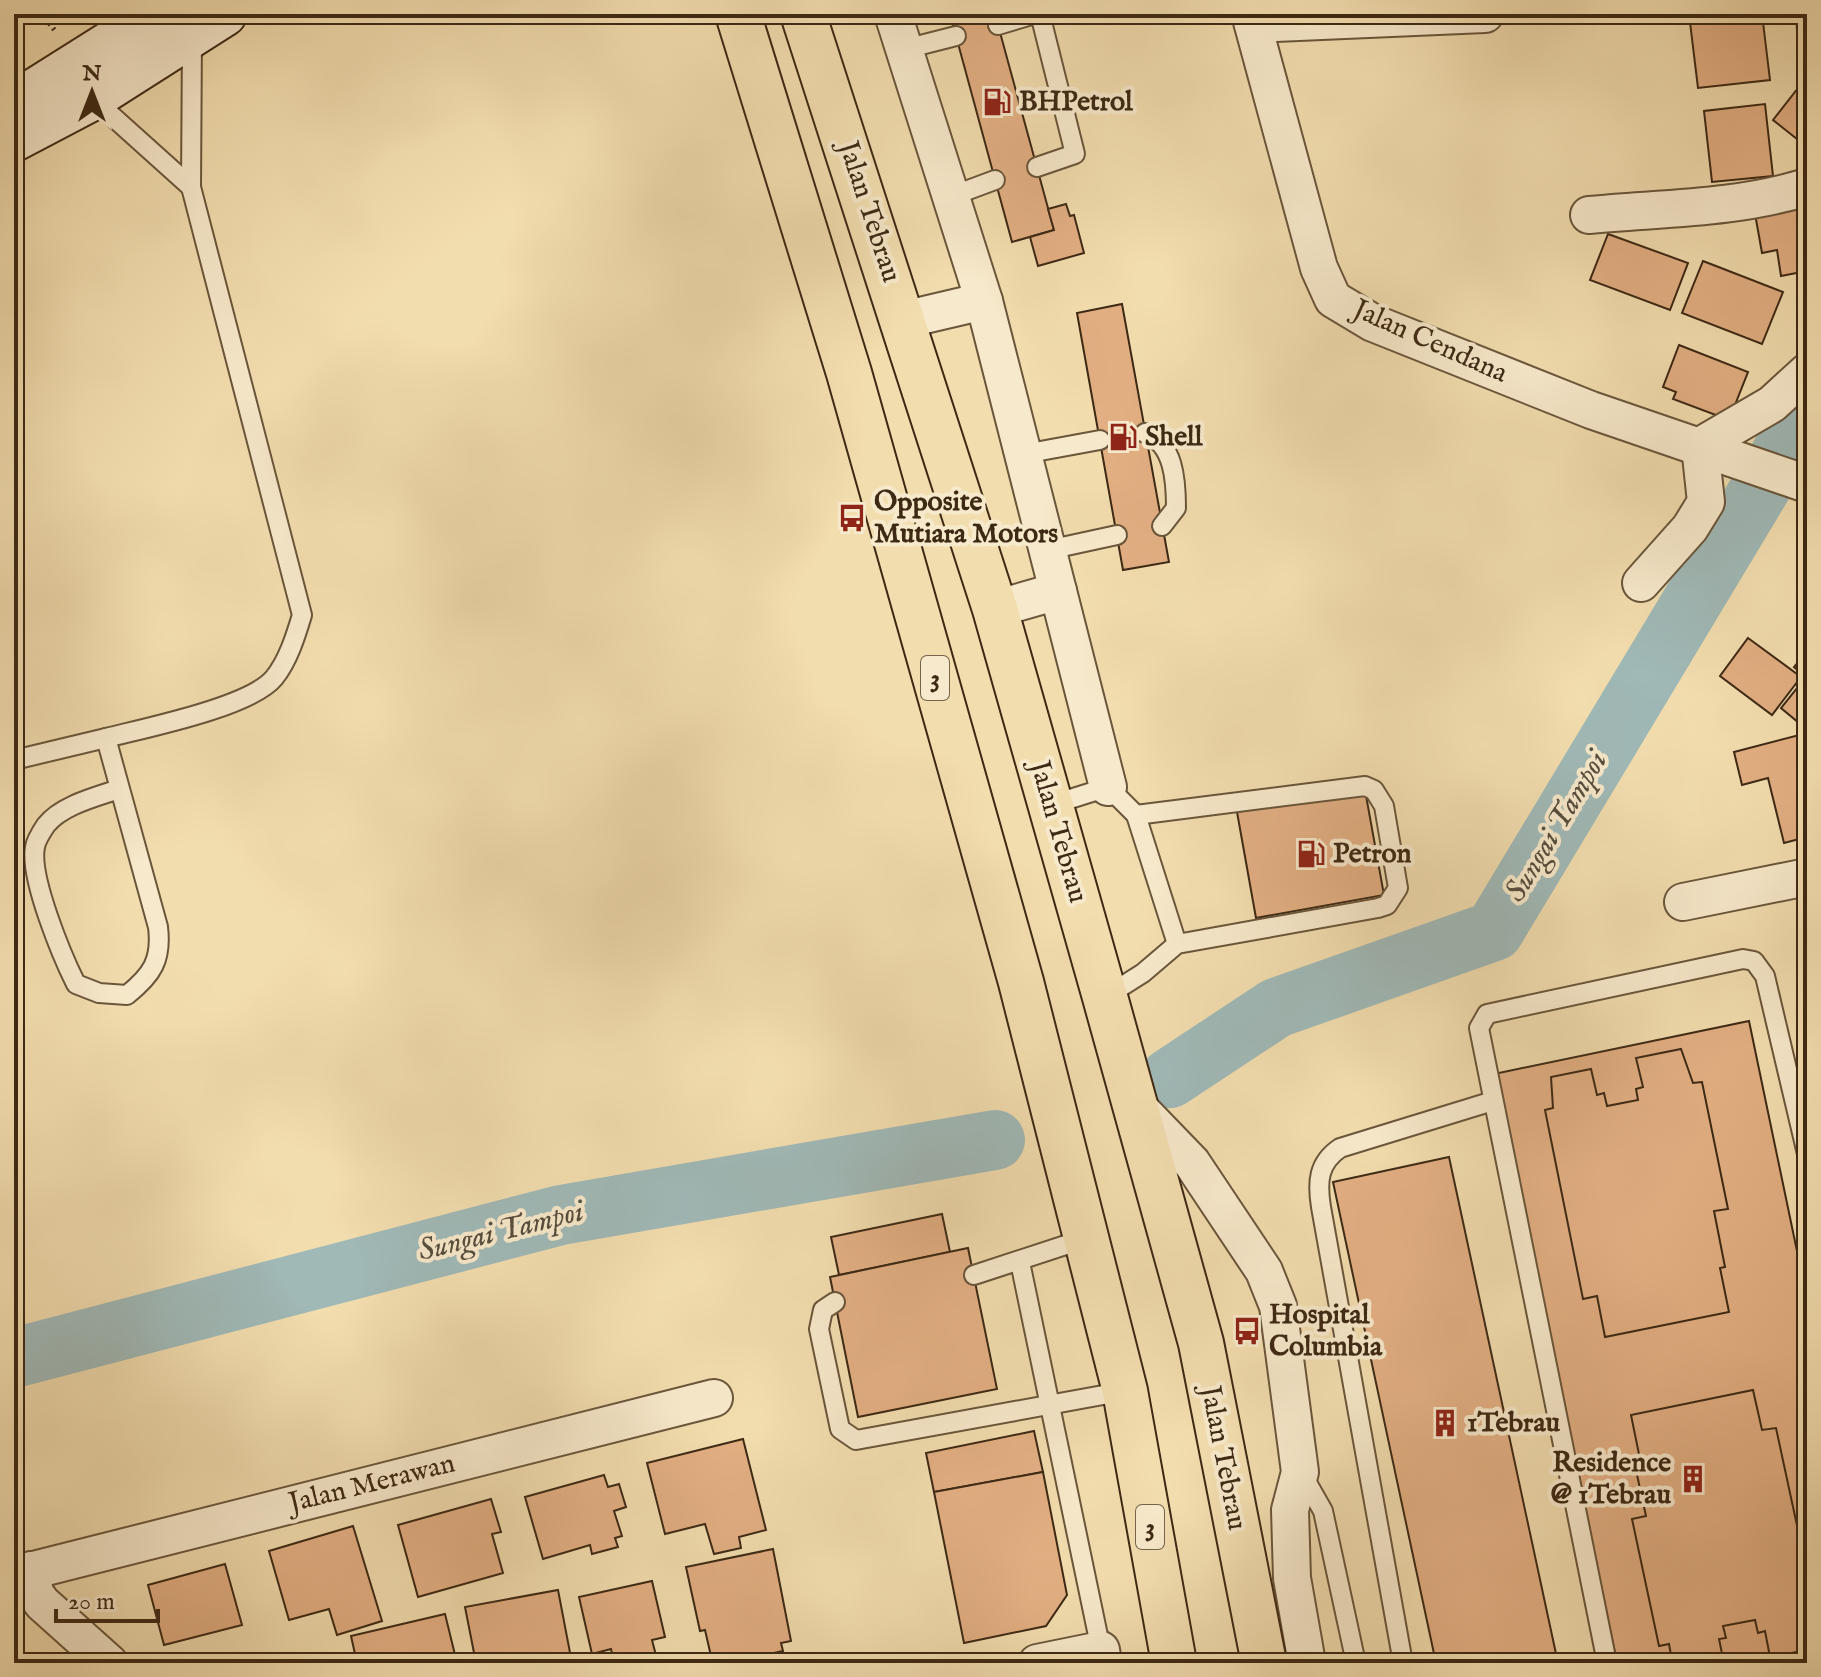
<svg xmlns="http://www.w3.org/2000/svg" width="1821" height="1677" font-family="'IM FELL English',serif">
<rect width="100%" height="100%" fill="#f2ddaf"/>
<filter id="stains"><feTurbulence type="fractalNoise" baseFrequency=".0025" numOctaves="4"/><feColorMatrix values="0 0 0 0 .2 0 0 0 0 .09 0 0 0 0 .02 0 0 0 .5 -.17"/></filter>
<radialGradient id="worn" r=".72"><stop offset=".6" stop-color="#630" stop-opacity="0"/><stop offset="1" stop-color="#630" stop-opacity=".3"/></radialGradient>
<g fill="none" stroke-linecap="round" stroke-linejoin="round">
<g stroke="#a0b9b7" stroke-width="60">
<polyline points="1170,1078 1276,1008 1494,931 1799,424 1807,417"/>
<polyline points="14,1358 561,1215 995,1140"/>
</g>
</g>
<g fill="#e2af83" stroke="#3d2914" stroke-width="2">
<polygon points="950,14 995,14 1054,230 1012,242"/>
<polygon points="1689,14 1762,14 1770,80 1698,88"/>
<polygon points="1796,14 1807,14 1807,80 1800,80"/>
<polygon points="1802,83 1807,88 1807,147 1773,120"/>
<polygon points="1765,104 1773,176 1712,182 1704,111"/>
<polygon points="1807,199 1807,271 1781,276 1777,250 1762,253 1754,208"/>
<polygon points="1066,204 1070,216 1074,215 1084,253 1038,266 1030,237 1054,230 1048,209"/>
<polygon points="1608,234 1688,263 1670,310 1590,280"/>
<polygon points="1703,261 1783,292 1762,344 1682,313"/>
<polygon points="1122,304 1169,562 1123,570 1077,313"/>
<polygon points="1679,345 1748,372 1729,420 1673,399 1676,392 1663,387"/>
<polygon points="1748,638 1801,677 1772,715 1720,676"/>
<polygon points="1807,651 1807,712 1799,723 1781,708 1806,677 1794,667"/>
<polygon points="1807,733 1807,837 1784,843 1768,778 1742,785 1734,752"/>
<polygon points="1365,790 1384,895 1256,918 1237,812"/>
<polygon points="1749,1021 1807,1299 1807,1659 1787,1663 1617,1663 1494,1074"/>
<polygon points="1681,1049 1693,1083 1702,1082 1728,1209 1714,1211 1725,1267 1720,1268 1729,1312 1605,1337 1597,1296 1583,1299 1545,1110 1553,1108 1551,1077 1591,1069 1597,1095 1604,1093 1607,1106 1638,1100 1636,1089 1643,1087 1636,1058"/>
<polygon points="1449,1157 1558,1663 1436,1663 1333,1182"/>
<polygon points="942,1214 950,1252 839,1275 831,1237"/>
<polygon points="968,1248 997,1389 858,1417 830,1277"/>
<polygon points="1753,1390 1762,1430 1776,1428 1807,1572 1807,1650 1770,1657 1765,1631 1758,1633 1755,1620 1723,1626 1726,1638 1719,1639 1724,1663 1678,1663 1672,1661 1669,1644 1659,1646 1632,1519 1646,1516 1634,1461 1640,1459 1631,1415"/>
<polygon points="1034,1431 1043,1472 934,1492 926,1453"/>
<polygon points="743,1439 766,1530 739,1537 741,1548 714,1554 705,1524 665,1534 647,1463"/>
<polygon points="1043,1472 1067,1595 1046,1626 964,1643 934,1492"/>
<polygon points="604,1475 608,1487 619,1484 626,1507 614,1511 622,1536 615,1538 618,1547 592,1554 590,1545 543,1559 525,1497"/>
<polygon points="491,1499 501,1532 492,1534 503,1573 418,1597 398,1525"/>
<polygon points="353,1526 382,1621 337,1635 329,1609 289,1620 269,1551"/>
<polygon points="773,1549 791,1641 781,1643 783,1651 727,1663 724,1654 711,1656 705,1630 700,1631 686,1567"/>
<polygon points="225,1564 242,1625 164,1645 148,1585"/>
<polygon points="652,1581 665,1637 652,1640 658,1663 614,1663 611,1649 592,1654 579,1597"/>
<polygon points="558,1590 572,1663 476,1663 465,1607"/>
<polygon points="445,1614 457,1663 357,1663 351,1636"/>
<polygon points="301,1656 303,1663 276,1663"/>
</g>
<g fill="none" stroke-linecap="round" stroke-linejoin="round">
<defs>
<g id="lane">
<polyline points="998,25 1035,14"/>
<polyline points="905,49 956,36"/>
<polyline points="92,98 191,187"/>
<polyline points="1037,167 1075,154 1040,14"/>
<polyline points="952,196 995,180"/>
<path d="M1145,433C1174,443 1176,481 1176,508L1162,526"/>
<polyline points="1024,454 1100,440"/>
<polyline points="1048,550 1117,535"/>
<polyline points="14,760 106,738"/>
<path d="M119,789C96,797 62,805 46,825C42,831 36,840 35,847C29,877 62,956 76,984L99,993L127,995C152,975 162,960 158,927L106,738C145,728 250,707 274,678C288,661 296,635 302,615L191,187L192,36"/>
<polyline points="1051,805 1108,787 1136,815 1177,944"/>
<polyline points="1105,997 1143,973 1177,944 1378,908 1387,905 1398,888 1384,806 1374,790 1365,786 1136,815"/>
<polyline points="1020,1262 1101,1650"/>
<polyline points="974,1275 1087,1238"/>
<polyline points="835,1302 823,1310 819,1329 840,1429 856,1440 1125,1391"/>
<polyline points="1302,1474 1323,1511 1356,1663"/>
<path d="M1403,1663L1321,1207C1317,1182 1318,1163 1340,1148L1493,1101"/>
<polyline points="1607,1663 1479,1028 1487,1014 1743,959 1754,961 1765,976 1807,1154"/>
</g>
<g id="street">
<polyline points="893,14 984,301 1108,787"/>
<polyline points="1250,14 1319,268 1333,299 1373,323 1591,410 1807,484"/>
<polyline points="1253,24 1485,14"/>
<path d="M1589,215C1663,208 1735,209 1807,187"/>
<polyline points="903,320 984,301"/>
<polyline points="1641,583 1690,528 1706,502 1700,446 1772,404 1807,372"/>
<polyline points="995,609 1058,591"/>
<polyline points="1683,902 1807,877"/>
<polyline points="1135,1104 1192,1163 1264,1271 1278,1306 1300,1472 1290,1510 1292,1578 1307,1663"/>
<polyline points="31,1570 35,1593 42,1603 109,1663"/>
<polyline points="14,1575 714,1398"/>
<polyline points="1037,1663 1101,1650 1103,1663"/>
</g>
<g id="secondary">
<polyline points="14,104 157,14"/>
<polyline points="14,139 92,98 224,14"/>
</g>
<g id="highway">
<polyline points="738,14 849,373 1021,982 1125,1391 1174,1663"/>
<polyline points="803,14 995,609 1105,997 1201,1343 1264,1663"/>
</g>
</defs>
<use href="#lane" stroke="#6a563b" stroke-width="22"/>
<use href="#street" stroke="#6a563b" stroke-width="40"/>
<use href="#secondary" stroke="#3d2914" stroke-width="48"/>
<use href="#highway" stroke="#3d2914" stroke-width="48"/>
<polyline stroke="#3d2914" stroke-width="5" stroke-dasharray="2 4" stroke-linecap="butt" points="42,14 56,32"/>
<use href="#lane" stroke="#f7e9cb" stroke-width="18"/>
<use href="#street" stroke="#f7e9cb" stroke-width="36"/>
<use href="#secondary" stroke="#f7e9cb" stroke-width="44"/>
<use href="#highway" stroke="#f2ddaf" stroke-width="44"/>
</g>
<defs>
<symbol id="fuel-bare" viewBox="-9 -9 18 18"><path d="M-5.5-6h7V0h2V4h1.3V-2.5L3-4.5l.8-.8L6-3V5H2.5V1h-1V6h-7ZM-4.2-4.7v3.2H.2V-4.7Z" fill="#8f2418" stroke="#f7e9cb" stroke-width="2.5" paint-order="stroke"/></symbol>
<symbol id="bus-bare" viewBox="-9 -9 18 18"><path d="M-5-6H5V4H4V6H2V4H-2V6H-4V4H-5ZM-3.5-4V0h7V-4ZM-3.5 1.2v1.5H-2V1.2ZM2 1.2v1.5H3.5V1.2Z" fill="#8f2418" stroke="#f7e9cb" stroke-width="2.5" paint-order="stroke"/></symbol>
<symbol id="building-bare" viewBox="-9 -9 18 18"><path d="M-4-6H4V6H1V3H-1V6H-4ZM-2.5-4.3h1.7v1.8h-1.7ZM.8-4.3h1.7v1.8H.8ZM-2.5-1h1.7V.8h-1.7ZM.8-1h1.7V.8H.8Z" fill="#8f2418" stroke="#f7e9cb" stroke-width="2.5" paint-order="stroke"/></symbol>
</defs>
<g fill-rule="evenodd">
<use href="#fuel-bare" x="977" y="82" width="40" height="40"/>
<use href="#fuel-bare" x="1103" y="417" width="40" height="40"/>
<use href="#bus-bare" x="832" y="498" width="40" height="40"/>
<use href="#fuel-bare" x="1291" y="834" width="40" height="40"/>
<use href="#bus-bare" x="1227" y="1311" width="40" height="40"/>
<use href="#building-bare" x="1425" y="1403" width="40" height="40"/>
<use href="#building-bare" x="1673" y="1459" width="40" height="40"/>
</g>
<g text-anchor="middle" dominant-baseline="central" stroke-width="8" stroke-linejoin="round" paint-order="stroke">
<g fill="#f7e9cb" stroke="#75634b" stroke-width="2">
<rect x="921" y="656" width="28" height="44" rx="6"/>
<rect x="1136" y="1505" width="28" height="44" rx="6"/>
</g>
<g font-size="26" font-weight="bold" fill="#3d2914">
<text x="935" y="678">3</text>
<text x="1150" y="1527">3</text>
</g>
<g font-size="28" font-weight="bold" fill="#3d2914" stroke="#f7e9cb" text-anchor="start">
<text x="1019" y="102">BHPetrol</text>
<text x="1145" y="437">Shell</text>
<text x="874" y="502">Opposite<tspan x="874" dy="32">Mutiara Motors</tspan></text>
<text x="1333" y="854">Petron</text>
<text x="1269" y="1315">Hospital<tspan x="1269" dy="32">Columbia</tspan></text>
<text x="1467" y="1423">1Tebrau</text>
<text x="1671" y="1463" text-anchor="end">Residence<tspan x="1671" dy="32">@ 1Tebrau</tspan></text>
</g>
<g font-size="28" fill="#3d2914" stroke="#f7e9cb">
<text transform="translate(869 212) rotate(72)">Jalan Tebrau</text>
<text transform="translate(1430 342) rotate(24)">Jalan Cendana</text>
<text transform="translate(1058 832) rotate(74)">Jalan Tebrau</text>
<text transform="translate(1223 1458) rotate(79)">Jalan Tebrau</text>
<text transform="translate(372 1484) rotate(-14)">Jalan Merawan</text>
</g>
<g font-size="30" font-style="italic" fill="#564d3d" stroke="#f7e9cb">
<text transform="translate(1557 827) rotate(-59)">Sungai Tampoi</text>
<text transform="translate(501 1232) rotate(-14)">Sungai Tampoi</text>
</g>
</g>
<rect width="1821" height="1677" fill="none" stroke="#f2ddaf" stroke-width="48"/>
<rect x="16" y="16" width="1789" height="1645" fill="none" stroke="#3d2914" stroke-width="4"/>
<rect x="24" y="24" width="1773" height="1629" fill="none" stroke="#3d2914" stroke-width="2"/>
<g transform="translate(92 92)" stroke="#f7e9cb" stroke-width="6" paint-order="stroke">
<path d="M0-6L14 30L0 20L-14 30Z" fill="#3d2914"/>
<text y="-12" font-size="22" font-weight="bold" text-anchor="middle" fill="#3d2914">N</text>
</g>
<path d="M56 1609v12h102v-12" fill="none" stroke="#3d2914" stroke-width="4"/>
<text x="68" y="1609" font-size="24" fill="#3d2914" stroke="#f7e9cb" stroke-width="6" paint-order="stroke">20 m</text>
<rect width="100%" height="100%" filter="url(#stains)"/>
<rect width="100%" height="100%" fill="url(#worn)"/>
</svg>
